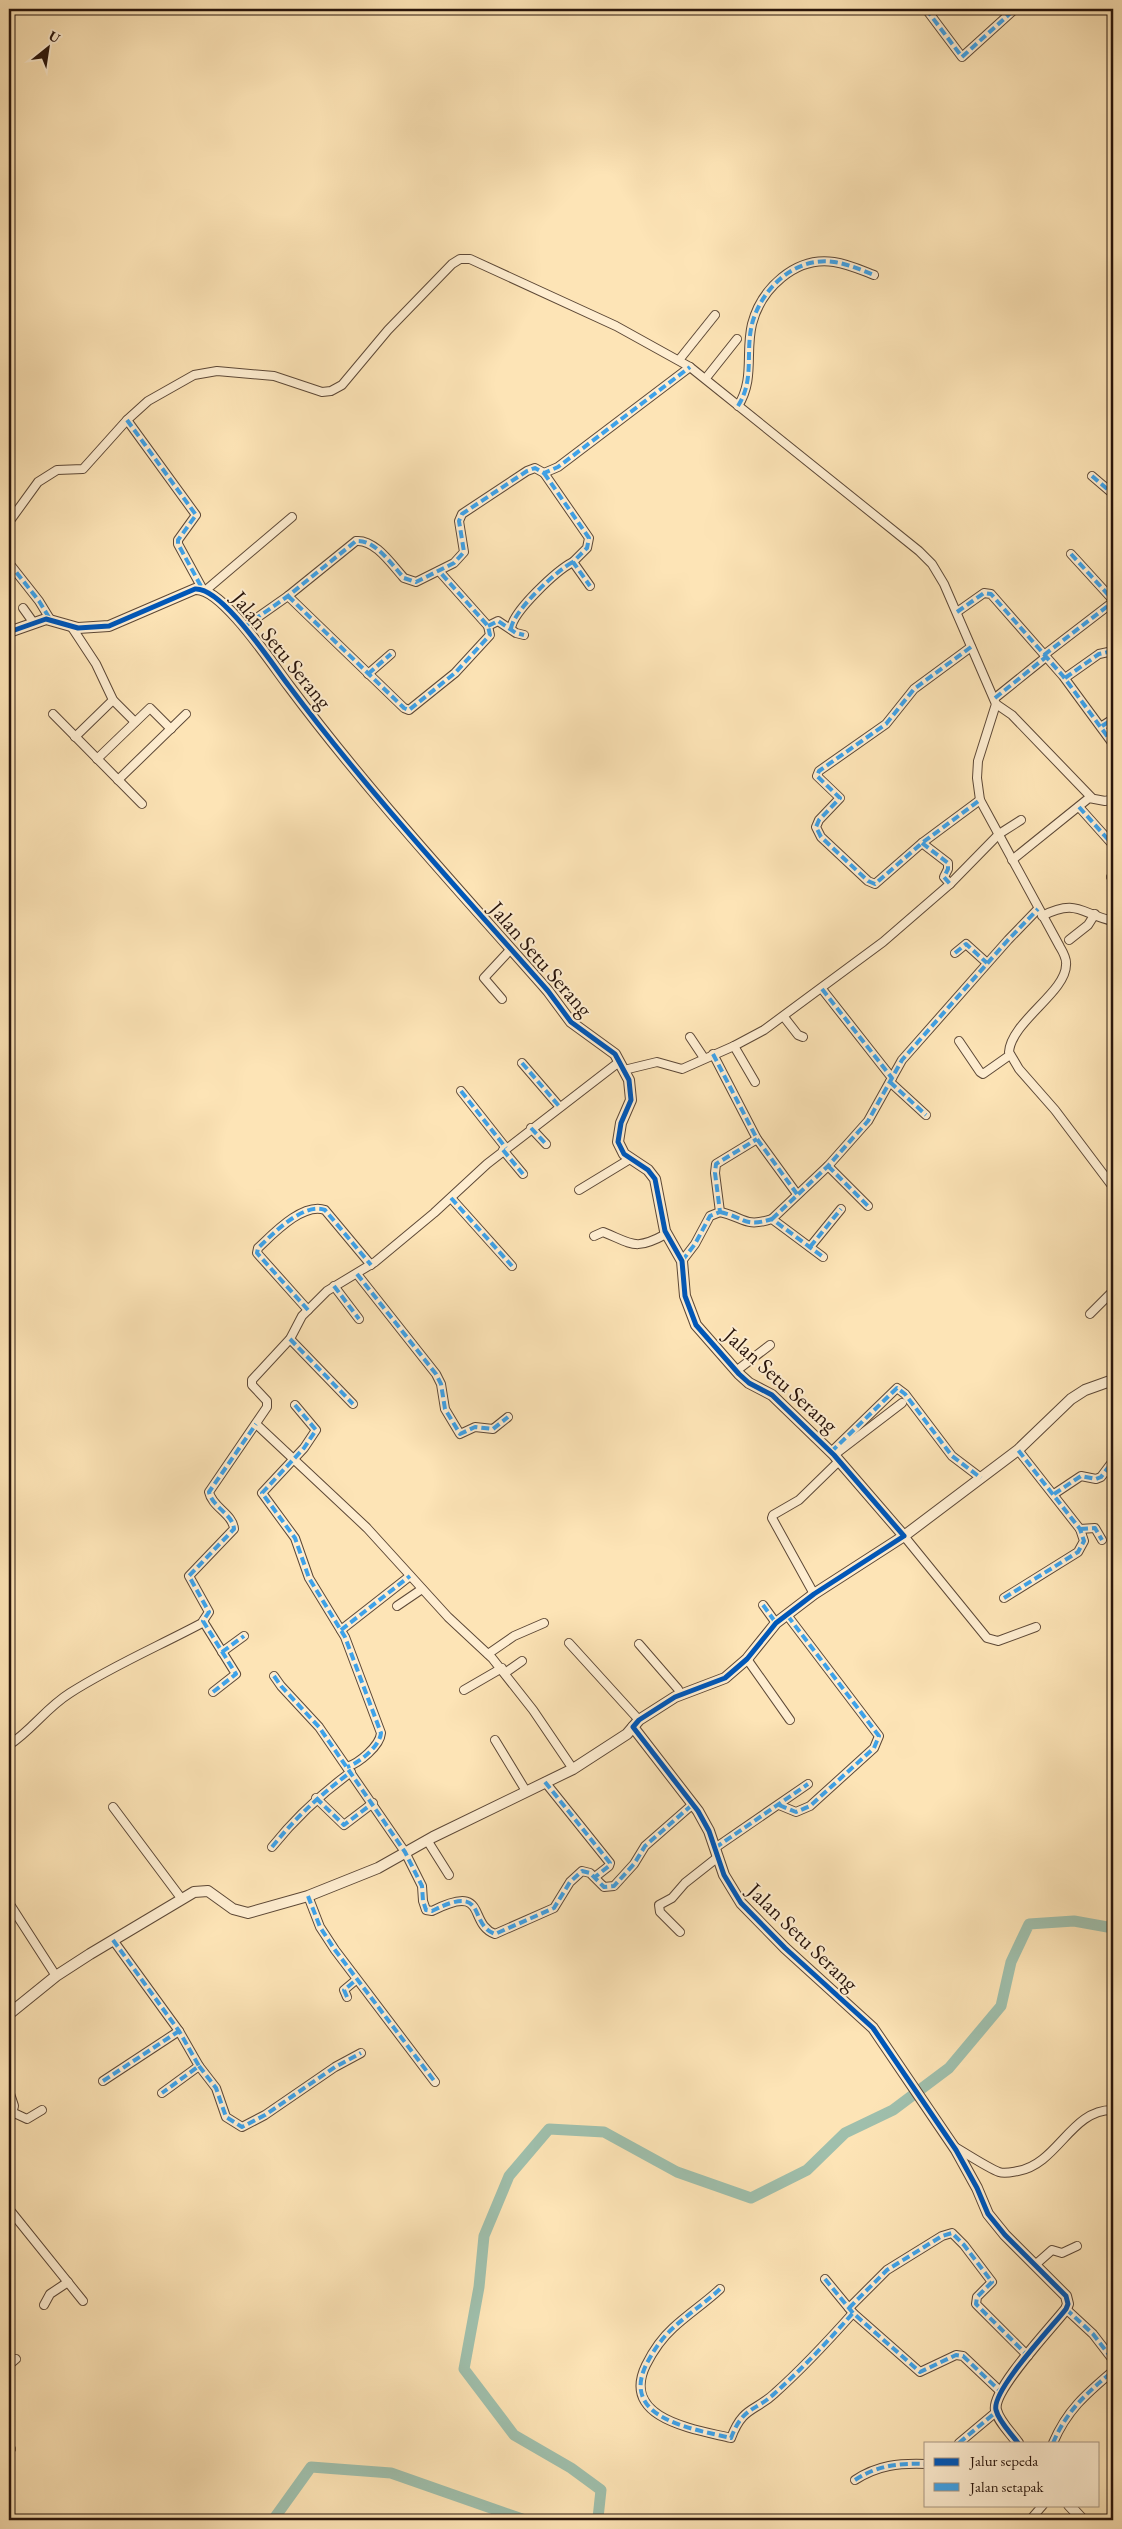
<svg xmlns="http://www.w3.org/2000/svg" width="1122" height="2529" font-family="'EB Garamond',serif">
<rect width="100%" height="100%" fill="#fde4b6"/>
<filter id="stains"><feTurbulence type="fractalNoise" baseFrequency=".004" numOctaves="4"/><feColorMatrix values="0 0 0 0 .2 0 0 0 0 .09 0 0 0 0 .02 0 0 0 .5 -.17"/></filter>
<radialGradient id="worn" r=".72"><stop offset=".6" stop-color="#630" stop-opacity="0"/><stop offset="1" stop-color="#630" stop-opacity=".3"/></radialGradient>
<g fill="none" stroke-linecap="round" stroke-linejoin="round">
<g stroke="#9fbfac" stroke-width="11">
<polyline points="273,2520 311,2467 391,2473 525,2520"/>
<polyline points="591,2520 598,2518 601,2490 571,2468 514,2435 464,2369 479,2287 484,2236 509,2176 549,2129 604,2132 677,2172 751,2198 807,2170 845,2133 893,2110 949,2068 1001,2006 1011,1962 1029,1924 1074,1921 1113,1928"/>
</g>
<defs>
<g id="minor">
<polyline points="926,9 962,57 1015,9"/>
<polyline points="679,360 715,315"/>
<polyline points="706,378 737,339"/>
<path d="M738,406C755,379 745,353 752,324C761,289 795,256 834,262C848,264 861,270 874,275"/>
<polyline points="127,420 196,515 178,540 178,544 202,588"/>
<polyline points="544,473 589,538 587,548 573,562 590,586"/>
<polyline points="1092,476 1113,494"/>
<path d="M9,522L38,482L57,470L83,469L127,420L148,401L194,375L217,371L274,376L322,392L331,391L342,385L388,330L452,264L460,259H470L616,326L690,367L919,551L932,564L944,584L996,704L978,761L977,778L980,800L1060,947C1063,952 1067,959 1066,965C1066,992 1011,1022 1009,1052L1019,1069L1055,1110L1113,1187"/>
<polyline points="1071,554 1113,600"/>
<polyline points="9,563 39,601 50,619"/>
<polyline points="206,590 292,517"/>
<polyline points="288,596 404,708 409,710 455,673 490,635 488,626 439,571"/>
<polyline points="23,608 33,622"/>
<polyline points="957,612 984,593 991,594 1063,676 1113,744"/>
<polyline points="71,626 96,664 113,700 135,722"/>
<polyline points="488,626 498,621 516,633 524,635"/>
<path d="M244,627L288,596L356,541C375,539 392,565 404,578L416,582L454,563L464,552L459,521L462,514L527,471L535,468L544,473L558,467L690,367"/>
<path d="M511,629C512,612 557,570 573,562"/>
<polyline points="971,647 914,689 886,724 819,771 817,776 840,798 819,820 816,827 821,837 868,881 875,884 922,843 980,800"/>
<polyline points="1044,655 1113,602"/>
<polyline points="368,674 391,654"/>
<polyline points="1065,678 1099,654 1113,651"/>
<polyline points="995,698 1046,657"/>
<polyline points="996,704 1012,715 1091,797"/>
<polyline points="53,714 142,804"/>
<polyline points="1102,726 1113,719"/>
<polyline points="75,737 113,700"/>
<polyline points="97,759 150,708 171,729"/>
<polyline points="118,780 186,714"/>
<polyline points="1079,807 1113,845"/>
<polyline points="922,843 948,863 948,869 944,877 950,884"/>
<polyline points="1012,860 1089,798 1105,801 1113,799"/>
<polyline points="1111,877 1113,875"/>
<path d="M1042,916C1077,898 1081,914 1113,921"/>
<polyline points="1069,940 1088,925 1095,914"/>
<polyline points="955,953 966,944 987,963"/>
<polyline points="822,989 892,1078"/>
<polyline points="502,999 484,978 511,949"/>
<polyline points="784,1017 798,1035 803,1037"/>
<polyline points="690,1037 704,1058"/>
<polyline points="959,1041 980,1072 983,1074 1010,1055"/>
<polyline points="734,1046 755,1082"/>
<polyline points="713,1054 757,1139 797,1194"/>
<polyline points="522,1063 559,1106"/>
<polyline points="624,1070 657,1062 682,1069 734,1046 764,1030 883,942 950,884 999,834 1021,820"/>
<polyline points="890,1082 926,1115"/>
<polyline points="461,1091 506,1148"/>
<polyline points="531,1128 546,1144"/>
<polyline points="503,1150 523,1174"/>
<polyline points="828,1166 868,1206"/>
<polyline points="579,1190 630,1159"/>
<polyline points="451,1198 512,1266"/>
<path d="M720,1212C744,1217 744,1228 772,1219L823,1257"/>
<polyline points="772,1219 828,1166 868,1121 902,1060 1008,940 1038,909"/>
<path d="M594,1236L603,1232C633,1244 635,1251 666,1234"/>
<polyline points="810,1247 841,1209"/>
<polyline points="682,1261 695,1244 710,1216 720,1212 715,1173 716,1164 757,1139"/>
<polyline points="357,1274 436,1374 441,1384 445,1409 460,1434 475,1427 493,1429 508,1417"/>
<polyline points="334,1286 359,1319"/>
<path d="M308,1310L257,1253L258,1248C273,1234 303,1202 325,1210L371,1265"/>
<polyline points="1090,1314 1113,1291"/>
<polyline points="290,1339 353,1404"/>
<polyline points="736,1371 770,1345"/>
<path d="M295,1405L316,1430L304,1448L262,1493L295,1538L309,1578L345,1637L381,1733C380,1746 359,1763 347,1767"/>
<polyline points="256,1424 367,1528 448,1617 492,1658 533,1710 573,1769"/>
<polyline points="831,1452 897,1388 905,1394 952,1456 981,1478"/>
<polyline points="834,1455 902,1403"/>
<polyline points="1054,1494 1081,1476 1096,1479 1101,1477 1113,1461"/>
<polyline points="1080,1529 1095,1528 1102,1540"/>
<polyline points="904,1536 987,1638 998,1641 1036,1627"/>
<polyline points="814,1594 772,1518 773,1515 799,1500 839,1461"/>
<polyline points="1004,1598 1078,1552 1084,1541 1080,1529 1018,1450"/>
<polyline points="763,1605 776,1623"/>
<polyline points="397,1606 422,1589"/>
<polyline points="341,1630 410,1576"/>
<polyline points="569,1643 639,1720"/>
<polyline points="639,1644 678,1689 680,1695"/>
<polyline points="222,1652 244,1636"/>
<polyline points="488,1654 514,1636 544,1623"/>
<polyline points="747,1659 790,1720"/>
<polyline points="505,1673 522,1661"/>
<path d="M274,1676L281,1686L319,1727L405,1852L422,1886L423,1901L426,1910L432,1911C489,1882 467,1924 495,1934L554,1908L570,1882L582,1871L590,1873L604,1887L614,1886L634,1864L645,1846L693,1804"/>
<polyline points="464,1690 502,1668"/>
<path d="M213,1692L236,1674L203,1621L209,1612L189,1576L234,1529C233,1514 212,1507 209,1492L267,1407V1401L252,1385V1380L290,1339L302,1316L327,1291L375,1262L434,1213L487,1164L619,1062"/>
<polyline points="495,1740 526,1791"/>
<path d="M9,1745C32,1730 46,1708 70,1693C112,1666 159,1646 204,1622"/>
<polyline points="545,1782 610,1863 609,1866 595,1877"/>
<polyline points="316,1798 344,1825 373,1803"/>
<polyline points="779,1805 796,1812 810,1806 874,1748 879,1736 787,1615"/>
<polyline points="113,1807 181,1898"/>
<polyline points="427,1840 449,1875"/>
<path d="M272,1847C296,1817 321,1794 351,1772"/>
<polyline points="715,1848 808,1784"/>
<polyline points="308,1896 320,1927 335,1950 435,2082"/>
<polyline points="9,1903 56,1976"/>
<polyline points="680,1932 660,1912 659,1905 672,1898 685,1883 718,1857"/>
<polyline points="113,1940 179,2031 199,2066 162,2093"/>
<polyline points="347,1997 344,1990 356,1980"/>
<polyline points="199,2066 216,2088 226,2117 242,2127 265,2115 335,2067 361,2053"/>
<polyline points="103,2081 179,2031"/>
<polyline points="12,2112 27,2119 42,2110"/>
<path d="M955,2147C965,2153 990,2169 999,2172C1005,2174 1012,2172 1018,2171C1058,2164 1071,2109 1113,2110"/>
<polyline points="9,2209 83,2301"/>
<polyline points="1035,2265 1052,2250 1062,2253 1077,2246"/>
<polyline points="825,2279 853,2313 920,2372 956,2355 963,2356 1000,2391"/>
<path d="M720,2289C705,2303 688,2314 673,2328C662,2338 653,2351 646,2365C620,2419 694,2429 731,2438C743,2406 755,2412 775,2393C803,2368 828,2341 853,2313"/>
<polyline points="44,2305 50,2294 68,2282"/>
<polyline points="849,2308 887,2270 942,2236 952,2233 964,2245 992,2282 977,2297 976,2304 1028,2356"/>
<polyline points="1066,2309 1093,2334 1113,2360"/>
<polyline points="9,2365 16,2359"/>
<polyline points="959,2443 996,2412"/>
<path d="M1053,2443C1067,2410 1086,2394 1113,2371"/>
<polyline points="9,2447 11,2449"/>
<path d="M855,2480C878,2465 899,2463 926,2464"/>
<polyline points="1030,2520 1043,2505"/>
</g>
<g id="tertiary">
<path d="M9,632L46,619L78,628L109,626L195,589C222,587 272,664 289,686C369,793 460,891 548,991L571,1022L615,1054L629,1080L631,1100L621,1123L618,1142L624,1154L648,1170L655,1179L665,1231L682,1261L685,1296L696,1325L739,1374L749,1383L772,1395L834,1455L904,1536L814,1594L776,1623L747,1659L725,1678L675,1697L639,1720L633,1727L698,1811L709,1831L724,1875L741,1903L785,1948L873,2028L956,2150L977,2188L988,2214L1005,2235L1066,2296L1068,2304L1066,2309C1052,2327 991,2391 996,2410C999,2422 1011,2433 1018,2443"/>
<polyline points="904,1536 1018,1450 1071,1399 1085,1390 1113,1380"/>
<polyline points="9,2014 56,1976 90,1954 194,1892 208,1891 233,1909 248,1913 308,1896 378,1868 433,1837 573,1769 627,1734 633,1727"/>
<polyline points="9,2094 13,2106 9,2119"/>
<polyline points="1069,2505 1083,2520"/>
</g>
</defs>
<use href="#minor" stroke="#5d4836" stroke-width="10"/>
<use href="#tertiary" stroke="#5d4836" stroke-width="12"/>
<use href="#minor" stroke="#feedd0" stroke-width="8"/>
<use href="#tertiary" stroke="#feedd0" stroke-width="10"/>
<g stroke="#3ea2e9" stroke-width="4" stroke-dasharray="8 4" stroke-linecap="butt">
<polyline points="926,9 962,57 1015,9"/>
<path d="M738,406C755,379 745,353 752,324C761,289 795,256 834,262C848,264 861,270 874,275"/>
<polyline points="127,420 196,515 178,540 178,544 202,588"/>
<polyline points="544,473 589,538 587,548 573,562 590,586"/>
<polyline points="1092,476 1113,494"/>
<polyline points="1071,554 1113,600"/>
<polyline points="9,563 39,601 50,619"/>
<polyline points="288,596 404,708 409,710 455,673 490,635 488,626 439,571"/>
<polyline points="957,612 984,593 991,594 1063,676 1113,744"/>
<polyline points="488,626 498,621 516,633 524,635"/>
<path d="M244,627L288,596L356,541C375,539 392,565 404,578L416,582L454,563L464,552L459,521L462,514L527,471L535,468L544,473L558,467L690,367"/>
<path d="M511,629C512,612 557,570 573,562"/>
<polyline points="971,647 914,689 886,724 819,771 817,776 840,798 819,820 816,827 821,837 868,881 875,884 922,843 980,800"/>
<polyline points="1044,655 1113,602"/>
<polyline points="368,674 391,654"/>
<polyline points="1065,678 1099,654 1113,651"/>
<polyline points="995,698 1046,657"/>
<polyline points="1102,726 1113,719"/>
<polyline points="1079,807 1113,845"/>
<polyline points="922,843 948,863 948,869 944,877 950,884"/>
<polyline points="1111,877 1113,875"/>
<polyline points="955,953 966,944 987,963"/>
<polyline points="822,989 892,1078"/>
<polyline points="713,1054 757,1139 797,1194"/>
<polyline points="522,1063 559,1106"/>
<polyline points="890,1082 926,1115"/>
<polyline points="461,1091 506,1148"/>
<polyline points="531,1128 546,1144"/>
<polyline points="503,1150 523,1174"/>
<polyline points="828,1166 868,1206"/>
<polyline points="451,1198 512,1266"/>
<path d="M720,1212C744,1217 744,1228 772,1219L823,1257"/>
<polyline points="772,1219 828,1166 868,1121 902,1060 1008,940 1038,909"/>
<polyline points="810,1247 841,1209"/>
<polyline points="682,1261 695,1244 710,1216 720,1212 715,1173 716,1164 757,1139"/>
<polyline points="357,1274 436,1374 441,1384 445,1409 460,1434 475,1427 493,1429 508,1417"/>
<polyline points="334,1286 359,1319"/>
<path d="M308,1310L257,1253L258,1248C273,1234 303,1202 325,1210L371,1265"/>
<polyline points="290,1339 353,1404"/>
<path d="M295,1405L316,1430L304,1448L262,1493L295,1538L309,1578L345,1637L381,1733C380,1746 359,1763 347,1767"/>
<polyline points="831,1452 897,1388 905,1394 952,1456 981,1478"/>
<polyline points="1054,1494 1081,1476 1096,1479 1101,1477 1113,1461"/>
<polyline points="1080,1529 1095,1528 1102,1540"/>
<polyline points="1004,1598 1078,1552 1084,1541 1080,1529 1018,1450"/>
<polyline points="763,1605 776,1623"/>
<polyline points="341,1630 410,1576"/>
<polyline points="222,1652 244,1636"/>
<path d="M274,1676L281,1686L319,1727L405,1852L422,1886L423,1901L426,1910L432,1911C489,1882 467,1924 495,1934L554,1908L570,1882L582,1871L590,1873L604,1887L614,1886L634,1864L645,1846L693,1804"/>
<path d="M213,1692L236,1674L203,1621L209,1612L189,1576L234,1529C233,1514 212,1507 209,1492L256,1424"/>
<polyline points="545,1782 610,1863 609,1866 595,1877"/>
<polyline points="316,1798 344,1825 373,1803"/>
<polyline points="779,1805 796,1812 810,1806 874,1748 879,1736 787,1615"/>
<path d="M272,1847C296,1817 321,1794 351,1772"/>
<polyline points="715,1848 808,1784"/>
<polyline points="308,1896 320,1927 335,1950 435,2082"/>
<polyline points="113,1940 179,2031 199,2066 162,2093"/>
<polyline points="347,1997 344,1990 356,1980"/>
<polyline points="199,2066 216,2088 226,2117 242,2127 265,2115 335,2067 361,2053"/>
<polyline points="103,2081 179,2031"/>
<polyline points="825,2279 853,2313 920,2372 956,2355 963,2356 1000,2391"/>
<path d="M720,2289C705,2303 688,2314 673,2328C662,2338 653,2351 646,2365C620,2419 694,2429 731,2438C743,2406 755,2412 775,2393C803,2368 828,2341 853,2313"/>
<polyline points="849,2308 887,2270 942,2236 952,2233 964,2245 992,2282 977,2297 976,2304 1028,2356"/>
<polyline points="1066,2309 1093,2334 1113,2360"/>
<polyline points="959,2443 996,2412"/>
<path d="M1053,2443C1067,2410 1086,2394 1113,2371"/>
<path d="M855,2480C878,2465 899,2463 926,2464"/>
</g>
<defs>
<path id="cycleway" d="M9,632L46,619L78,628L109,626L195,589C222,587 272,664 289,686C369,793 460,891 548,991L571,1022L615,1054L629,1080L631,1100L621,1123L618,1142L624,1154L648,1170L655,1179L665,1231L682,1261L685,1296L696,1325L739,1374L749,1383L772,1395L834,1455L904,1536L814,1594L776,1623L747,1659L725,1678L675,1697L639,1720L633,1727L698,1811L709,1831L724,1875L741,1903L785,1948L873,2028L956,2150L977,2188L988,2214L1005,2235L1066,2296L1068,2304L1066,2309C1052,2327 991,2391 996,2410C999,2422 1011,2433 1018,2443"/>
</defs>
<use href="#cycleway" stroke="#feedd0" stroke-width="8"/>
<use href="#cycleway" stroke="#0057b8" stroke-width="5"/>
</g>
<g text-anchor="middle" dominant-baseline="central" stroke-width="4" stroke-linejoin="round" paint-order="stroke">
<g font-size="22" fill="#28140b" stroke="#feedd0">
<text transform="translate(282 650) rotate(51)">Jalan Setu Serang</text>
<text transform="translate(541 959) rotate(49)">Jalan Setu Serang</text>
<text transform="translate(781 1380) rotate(42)">Jalan Setu Serang</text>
<text transform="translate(803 1937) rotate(44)">Jalan Setu Serang</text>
</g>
</g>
<rect width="1122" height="2529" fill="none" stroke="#fde4b6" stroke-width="30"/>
<rect x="10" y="10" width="1102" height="2509" fill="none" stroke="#28140b" stroke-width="2.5"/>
<rect x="15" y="15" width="1092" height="2499" fill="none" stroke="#28140b"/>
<rect x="924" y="2442" width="175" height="65" fill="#feedd0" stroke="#a89681"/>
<rect x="934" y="2458" width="25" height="8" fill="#0057b8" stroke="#a89681"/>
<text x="970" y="2466" font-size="15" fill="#28140b">Jalur sepeda</text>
<rect x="934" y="2483" width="25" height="8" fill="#3ea2e9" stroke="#a89681"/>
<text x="970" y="2492" font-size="15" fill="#28140b">Jalan setapak</text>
<g transform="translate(48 48) rotate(30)" stroke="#feedd0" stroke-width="4" paint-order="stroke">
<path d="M0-4L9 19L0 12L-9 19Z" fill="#28140b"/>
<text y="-8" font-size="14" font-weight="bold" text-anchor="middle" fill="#28140b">U</text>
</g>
<rect width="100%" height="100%" filter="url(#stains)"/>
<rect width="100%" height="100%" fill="url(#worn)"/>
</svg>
